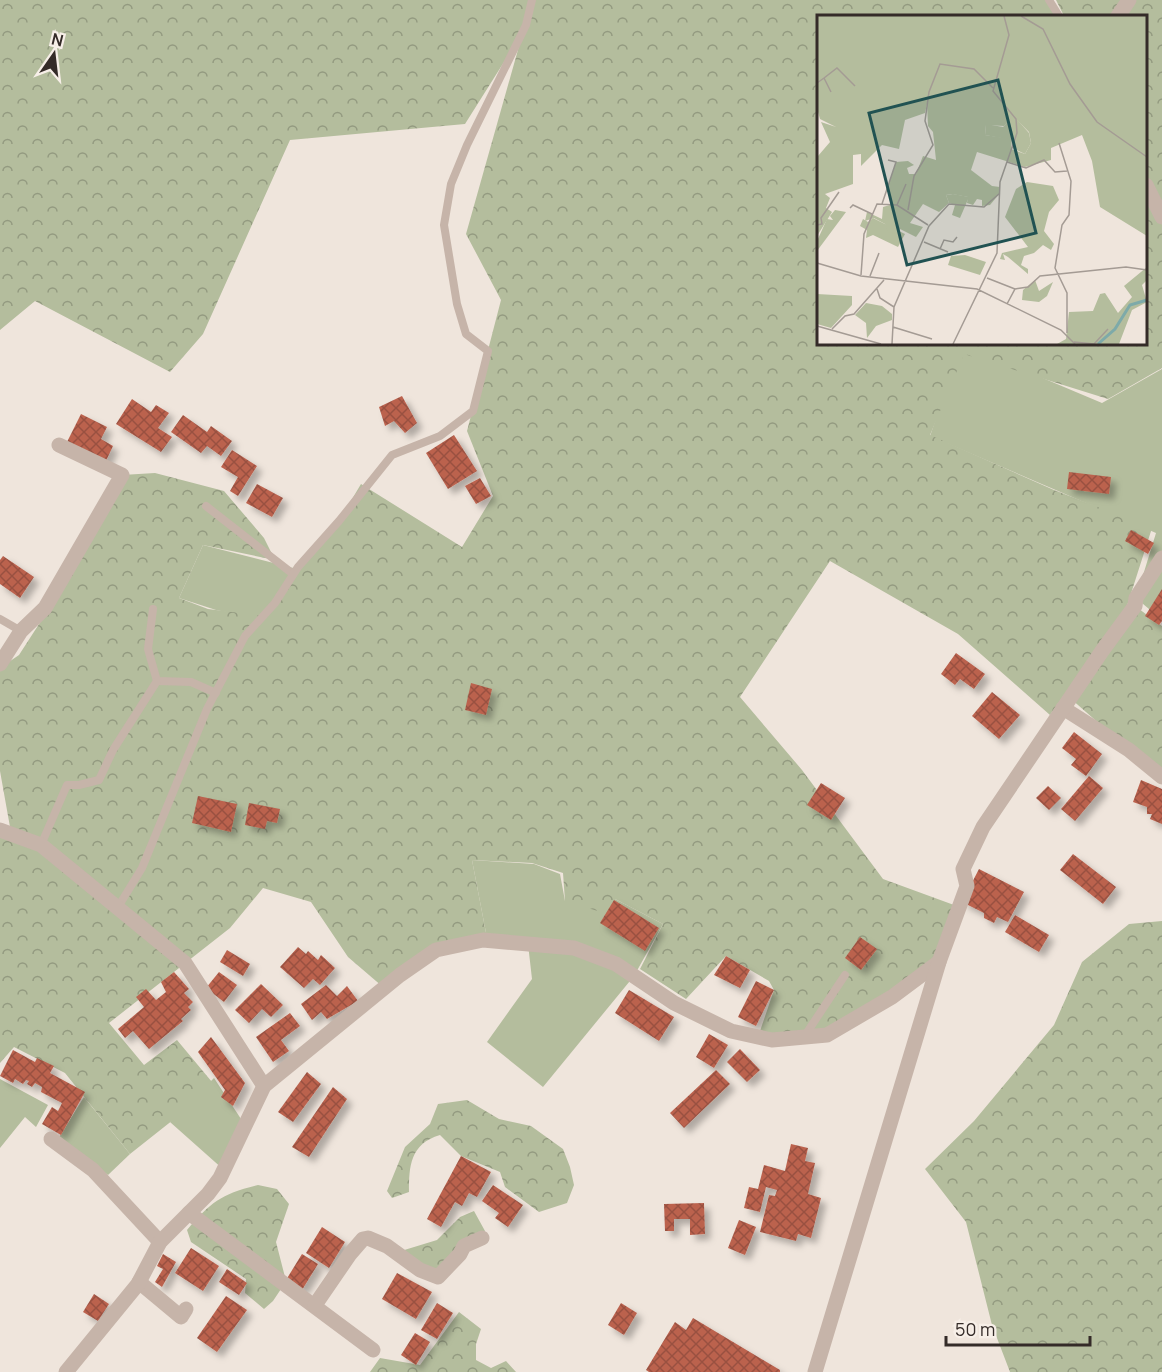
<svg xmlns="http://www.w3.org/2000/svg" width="1162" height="1372" font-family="Manrope,sans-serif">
<defs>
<pattern id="forest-crowns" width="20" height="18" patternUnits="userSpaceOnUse" patternTransform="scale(1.5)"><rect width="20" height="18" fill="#b4bd9d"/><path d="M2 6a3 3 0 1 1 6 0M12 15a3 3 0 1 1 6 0" fill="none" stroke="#939a80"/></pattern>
<pattern id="building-cross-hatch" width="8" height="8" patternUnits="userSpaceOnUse" patternTransform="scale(1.5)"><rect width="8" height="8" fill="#bb624e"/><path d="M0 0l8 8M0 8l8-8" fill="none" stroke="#995141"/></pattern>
<filter id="shadow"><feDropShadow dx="5.5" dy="5.5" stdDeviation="3" flood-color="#0004"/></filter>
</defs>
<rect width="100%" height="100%" fill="#efe5dc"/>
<g fill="#b4bd9d">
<polygon points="962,344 1102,403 1162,369 1162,620 1136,598 1156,533 930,436"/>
<polygon points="203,545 297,569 261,619 216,610 179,598"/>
<polygon points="472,860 534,864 560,874 565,901 615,899 663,924 634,976 543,1087 487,1042 532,979 528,944 487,938"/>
<polygon points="214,1078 243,1122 224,1170 170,1122"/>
<polygon points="0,1079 48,1105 36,1127 25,1117 0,1148"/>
<polygon points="84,1097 130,1154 108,1175 58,1139"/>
</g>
<g fill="url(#forest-crowns)">
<polygon points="0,0 1053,0 1057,16 818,16 818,344 1146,344 1146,16 1064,16 1056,0 1162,0 1162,368 1108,399 964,354 930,435 1054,490 1152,528 1127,606 1050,715 958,634 830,561 740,697 802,770 883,879 954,905 939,962 827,1035 759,1034 774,990 769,981 726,956 686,999 640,969 663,924 615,899 604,913 565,901 563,873 532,863 472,860 487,938 435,950 383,987 348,957 311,902 263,888 230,928 109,1023 144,1065 177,1040 212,1082 178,1116 130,1154 65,1073 14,1047 0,1063 0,827 10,827 0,771 0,668 19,655 41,621 122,475 155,473 224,491 264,538 275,560 203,545 179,598 208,609 263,616 339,521 361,484 462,547 493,496 467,431 501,300 466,234 523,32 465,124 290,140 203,334 170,372 35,301 0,330"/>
<polygon points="1135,606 1162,626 1162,770 1135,755 1070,698"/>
<polygon points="1162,921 1162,1372 1010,1372 992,1325 966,1222 925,1169 974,1121 1054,1025 1082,962 1129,924"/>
<path d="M467,1100L499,1119L531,1126L563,1149L570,1167L574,1185L567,1203L539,1212L505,1187L500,1172L461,1156L440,1135C410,1144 409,1166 409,1192L392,1198L387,1191L405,1147L430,1124L438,1104Z"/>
<path d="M258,1185L277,1189L289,1204L276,1242L285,1277L283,1286L273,1301L264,1309L245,1293L246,1279L191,1242L187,1230C211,1202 221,1194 258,1185Z"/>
<polygon points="474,1211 485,1231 435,1271 401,1251 437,1240 460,1217"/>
<polygon points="459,1312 481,1329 476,1344 476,1360 491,1368 506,1361 516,1372 370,1372 380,1358 420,1365"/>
</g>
<g fill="url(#building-cross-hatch)" filter="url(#shadow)">
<polygon points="402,396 417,423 405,433 394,421 385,426 379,407"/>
<polygon points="132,399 151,412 156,405 169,413 158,428 172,437 161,452 116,424"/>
<polygon points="81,414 107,427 101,439 113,446 105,463 66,444"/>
<polygon points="183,415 207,432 211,426 232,441 221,456 207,446 201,453 171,432"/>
<polygon points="454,435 477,471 448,489 426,453"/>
<polygon points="232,450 257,466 238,496 230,491 238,477 221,467"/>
<polygon points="1069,472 1111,477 1109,494 1067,489"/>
<polygon points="480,478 491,496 476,504 465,486"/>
<polygon points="257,484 283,498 272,517 246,503"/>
<polygon points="1131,530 1154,543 1148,554 1125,541"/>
<polygon points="3,556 34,577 20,598 0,584 0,560"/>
<polygon points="1162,589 1162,621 1159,625 1145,616"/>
<polygon points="956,653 985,674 974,689 960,679 955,685 941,674"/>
<polygon points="471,683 492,689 486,715 465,710"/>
<polygon points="992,692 1020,715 999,739 972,716"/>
<polygon points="1074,732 1102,754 1086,776 1071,765 1076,759 1062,748"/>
<polygon points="1089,776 1103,788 1075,821 1061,809"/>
<polygon points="1141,780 1162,789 1162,824 1150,819 1152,814 1147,814 1147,807 1133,802"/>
<polygon points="821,783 845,798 831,820 807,805"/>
<polygon points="1048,786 1061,798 1049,810 1036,798"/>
<polygon points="198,796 237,804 231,832 192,823"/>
<polygon points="249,803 280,809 277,823 267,821 265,829 245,825"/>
<polygon points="1073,854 1116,887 1103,904 1060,870"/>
<polygon points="979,869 1024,892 1008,922 997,917 994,923 984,918 984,913 962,902"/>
<polygon points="614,900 659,928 645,951 600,923"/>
<polygon points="1015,915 1049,935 1039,952 1005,932"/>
<polygon points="860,937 877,949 861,970 845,958"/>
<polygon points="298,947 306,954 308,951 318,960 321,955 335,968 320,985 313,979 304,988 280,967"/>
<polygon points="227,950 250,964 243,976 220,962"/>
<polygon points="726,956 750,970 740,988 714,975"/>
<polygon points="174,972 189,989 184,993 193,1002 188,1007 191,1010 181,1019 183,1021 149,1049 133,1031 125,1038 118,1029 144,1007 136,997 146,989 156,1000 166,992 161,982"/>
<polygon points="219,972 237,985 224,1002 206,988"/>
<polygon points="756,981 774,990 756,1026 738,1017"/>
<polygon points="261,984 283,1005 271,1017 262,1009 249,1023 235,1010"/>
<polygon points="326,985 337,996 347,986 358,1001 327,1019 321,1012 312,1020 301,1004"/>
<polygon points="629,990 674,1017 659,1041 615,1013"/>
<polygon points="290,1013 300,1026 281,1040 289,1051 273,1062 256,1037"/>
<polygon points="709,1034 728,1045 714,1068 696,1057"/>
<polygon points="211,1037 245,1083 233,1106 221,1097 225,1090 198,1052"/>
<polygon points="740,1049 760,1070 747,1082 727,1062"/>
<polygon points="13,1050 35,1062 37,1058 54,1066 50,1073 85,1092 61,1135 42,1124 52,1107 58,1111 62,1103 41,1092 42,1087 35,1083 32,1087 27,1084 29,1081 26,1080 23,1084 15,1079 13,1083 0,1076"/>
<polygon points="716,1070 730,1084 684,1128 670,1113"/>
<polygon points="307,1072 321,1084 293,1122 278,1112"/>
<polygon points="333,1087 347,1099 309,1157 292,1147"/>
<polygon points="791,1144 808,1148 805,1161 815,1163 808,1194 821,1198 811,1238 798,1234 796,1241 760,1232 769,1195 775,1196 777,1190 766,1187 760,1212 744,1208 749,1187 758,1189 764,1165 785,1171"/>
<polygon points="461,1156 491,1172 477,1197 469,1193 462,1206 455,1202 441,1227 427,1219"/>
<polygon points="493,1185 523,1205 508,1227 495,1218 499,1213 482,1201"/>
<polygon points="704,1203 705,1234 690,1235 690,1219 674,1219 674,1231 665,1231 664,1204"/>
<polygon points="739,1220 756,1227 745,1255 728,1248"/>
<polygon points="322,1227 345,1242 329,1268 306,1253"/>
<polygon points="191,1248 219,1266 203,1291 175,1273"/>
<polygon points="163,1254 176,1262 162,1287 155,1282 163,1269 157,1266"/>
<polygon points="302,1254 318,1264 302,1290 286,1280"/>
<polygon points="227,1269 247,1283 239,1295 219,1282"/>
<polygon points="397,1273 432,1292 416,1319 382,1299"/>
<polygon points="94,1294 109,1304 98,1321 83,1312"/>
<polygon points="226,1296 247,1310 217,1352 197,1338"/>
<polygon points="437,1303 453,1313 437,1339 421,1330"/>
<polygon points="621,1303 637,1313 624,1335 608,1325"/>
<polygon points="693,1318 780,1370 780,1372 649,1372 646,1370 675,1322 686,1330"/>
<polygon points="415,1333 430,1342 416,1365 401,1355"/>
</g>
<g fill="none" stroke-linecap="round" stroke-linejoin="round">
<g stroke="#c6b4a9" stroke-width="8">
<polyline points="1049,0 1059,16"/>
<polyline points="206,506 293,574"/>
<polyline points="153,609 148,649 157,681 191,682 216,693"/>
<polyline points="0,619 21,631"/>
<polyline points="41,845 67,785 79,785 99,780 113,750 157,681"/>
<polyline points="118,907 142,868 207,709 245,636 275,603 298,567 339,521 392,455 440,436 473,411 488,351 466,334 457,304 444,225 451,184 467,145 526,25 532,0"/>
<polyline points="804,1037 845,975"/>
</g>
<g stroke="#c6b4a9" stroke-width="15">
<polyline points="0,664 21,631 45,608 122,475 59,445"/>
<polyline points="1063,708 1129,750 1162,777"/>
<polyline points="0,830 41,845 185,963 264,1086"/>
<polyline points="51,1139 93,1170 160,1242"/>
<polyline points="189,1213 373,1350"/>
<polyline points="139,1282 181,1317 186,1309"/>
<polyline points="315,1305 350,1254 363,1239 368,1238 387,1246 420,1270 438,1277 460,1254 464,1246 482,1238"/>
<polyline points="66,1372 138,1284 160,1242 208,1194 220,1178 264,1086 400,975 436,950 483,940 574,948 616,964 674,1003 731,1031 772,1040 827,1035 892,997 939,962"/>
</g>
<g stroke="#c6b4a9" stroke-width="15">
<polyline points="1118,16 1129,0"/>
<polyline points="1146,185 1162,217"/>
<polyline points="815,1372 939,962 967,886 963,869 983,827 1102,651 1135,606 1136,598 1162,558"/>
</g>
</g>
<g transform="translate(817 15)">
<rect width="330" height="330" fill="#efe5dc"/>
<path d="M197,101L212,118L214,128L208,139L195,133V125L168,120L169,109L186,112ZM136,179L152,182L143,203L135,200L138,190L132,188L129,180ZM18,195L29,197L0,236V226L10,204L16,205L13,201ZM56,203L88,219L81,232L56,220L49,223L50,215L43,211L46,204L51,207ZM148,240L169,247L163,260L131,250L134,241Z" fill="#b4bd9d"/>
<path d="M0,1H330V221L283,192L275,146L265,120L234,133V145L208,152L160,137L154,155L175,171L183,172V178L173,190L165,191V185L160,184L156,190L150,188L151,182L135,179L129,180L132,188L122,197L106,189L93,208L106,212L99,222L83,214L80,219L71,217L68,209L57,203L48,206L50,197L65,204L66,192L76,189L70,175L79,147L91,146L97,150L90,153L92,159H99L106,141L119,145L116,117L111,111L110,89L108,98L88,105L82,134L65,130L44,151V139L36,140V169L8,179L13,183L9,193L15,197L0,221L1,141L13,127L4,107L19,112L3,104L1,97ZM197,102L212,117L214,128L208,139L194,134L195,124L168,120L169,110L187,111ZM210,167L236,171L242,185L232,197L227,216L237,229L234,235L226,230L217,238L207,241L204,250L211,254V259L191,242L186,239L188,245L183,244L185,238L211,232L188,202L199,174ZM330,252V265L325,270L330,287L315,295L302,329H240L249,324L252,297L276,296L283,279L288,278L301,298L315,282L307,271ZM218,265L222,276L236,267L230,281L222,287L205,285L206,275ZM0,279L35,281V290L14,313L0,309ZM49,288L65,291L75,299V305L59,311L50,323L49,308L38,300Z" fill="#b4bd9d" fill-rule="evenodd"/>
<path fill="none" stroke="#7daaa9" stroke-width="3" d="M281,329L298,314L313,290L330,285"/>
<path fill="none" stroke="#a49b94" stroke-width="1.5" d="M204,1L226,14L253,69L280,107L330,142M7,63L20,53L38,71M0,68L7,63L14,77M242,128L254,166L252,200L245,210L238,253L250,278V318M190,147L209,153L227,145L238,157L250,156M65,189L79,147L71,145M80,190L89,169M33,193L36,190L55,199M91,195L97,161L116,130L108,106L112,77L123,49L157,54L176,73M0,210L5,209L4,203L22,177M107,227L131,237M123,234L127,225L136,227L140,222M0,248L44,261L160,274L244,315L258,329M44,260L47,219L60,189L80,190L111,210M53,261L62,238M170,263L198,274M60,274L63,283L77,292M190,289L198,274L211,272L223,261L309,252L330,255M0,311L64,329M76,312L115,324M15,314L28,301L37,299L67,265M257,327L277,329L291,314M75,329L77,292L112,211L132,189L167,192L183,178M136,329L180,238L183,167L200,118L199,104L176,76L192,20L187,1"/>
<path fill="#215252" fill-opacity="0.15" stroke="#215252" stroke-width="3" d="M181,65L219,218L90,250L52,98Z"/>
<rect width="330" height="330" fill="none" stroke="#342b28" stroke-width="3"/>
</g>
<g transform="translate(54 54) rotate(14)" stroke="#f7efe8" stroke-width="4.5" paint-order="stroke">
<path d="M0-4.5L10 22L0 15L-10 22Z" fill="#342b28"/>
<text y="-9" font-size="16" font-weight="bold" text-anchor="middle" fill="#342b28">N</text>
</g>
<path d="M946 1336v9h144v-9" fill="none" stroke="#342b28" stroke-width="3"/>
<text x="955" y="1336" font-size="18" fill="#342b28" stroke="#f7efe8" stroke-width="4.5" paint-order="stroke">50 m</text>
</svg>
